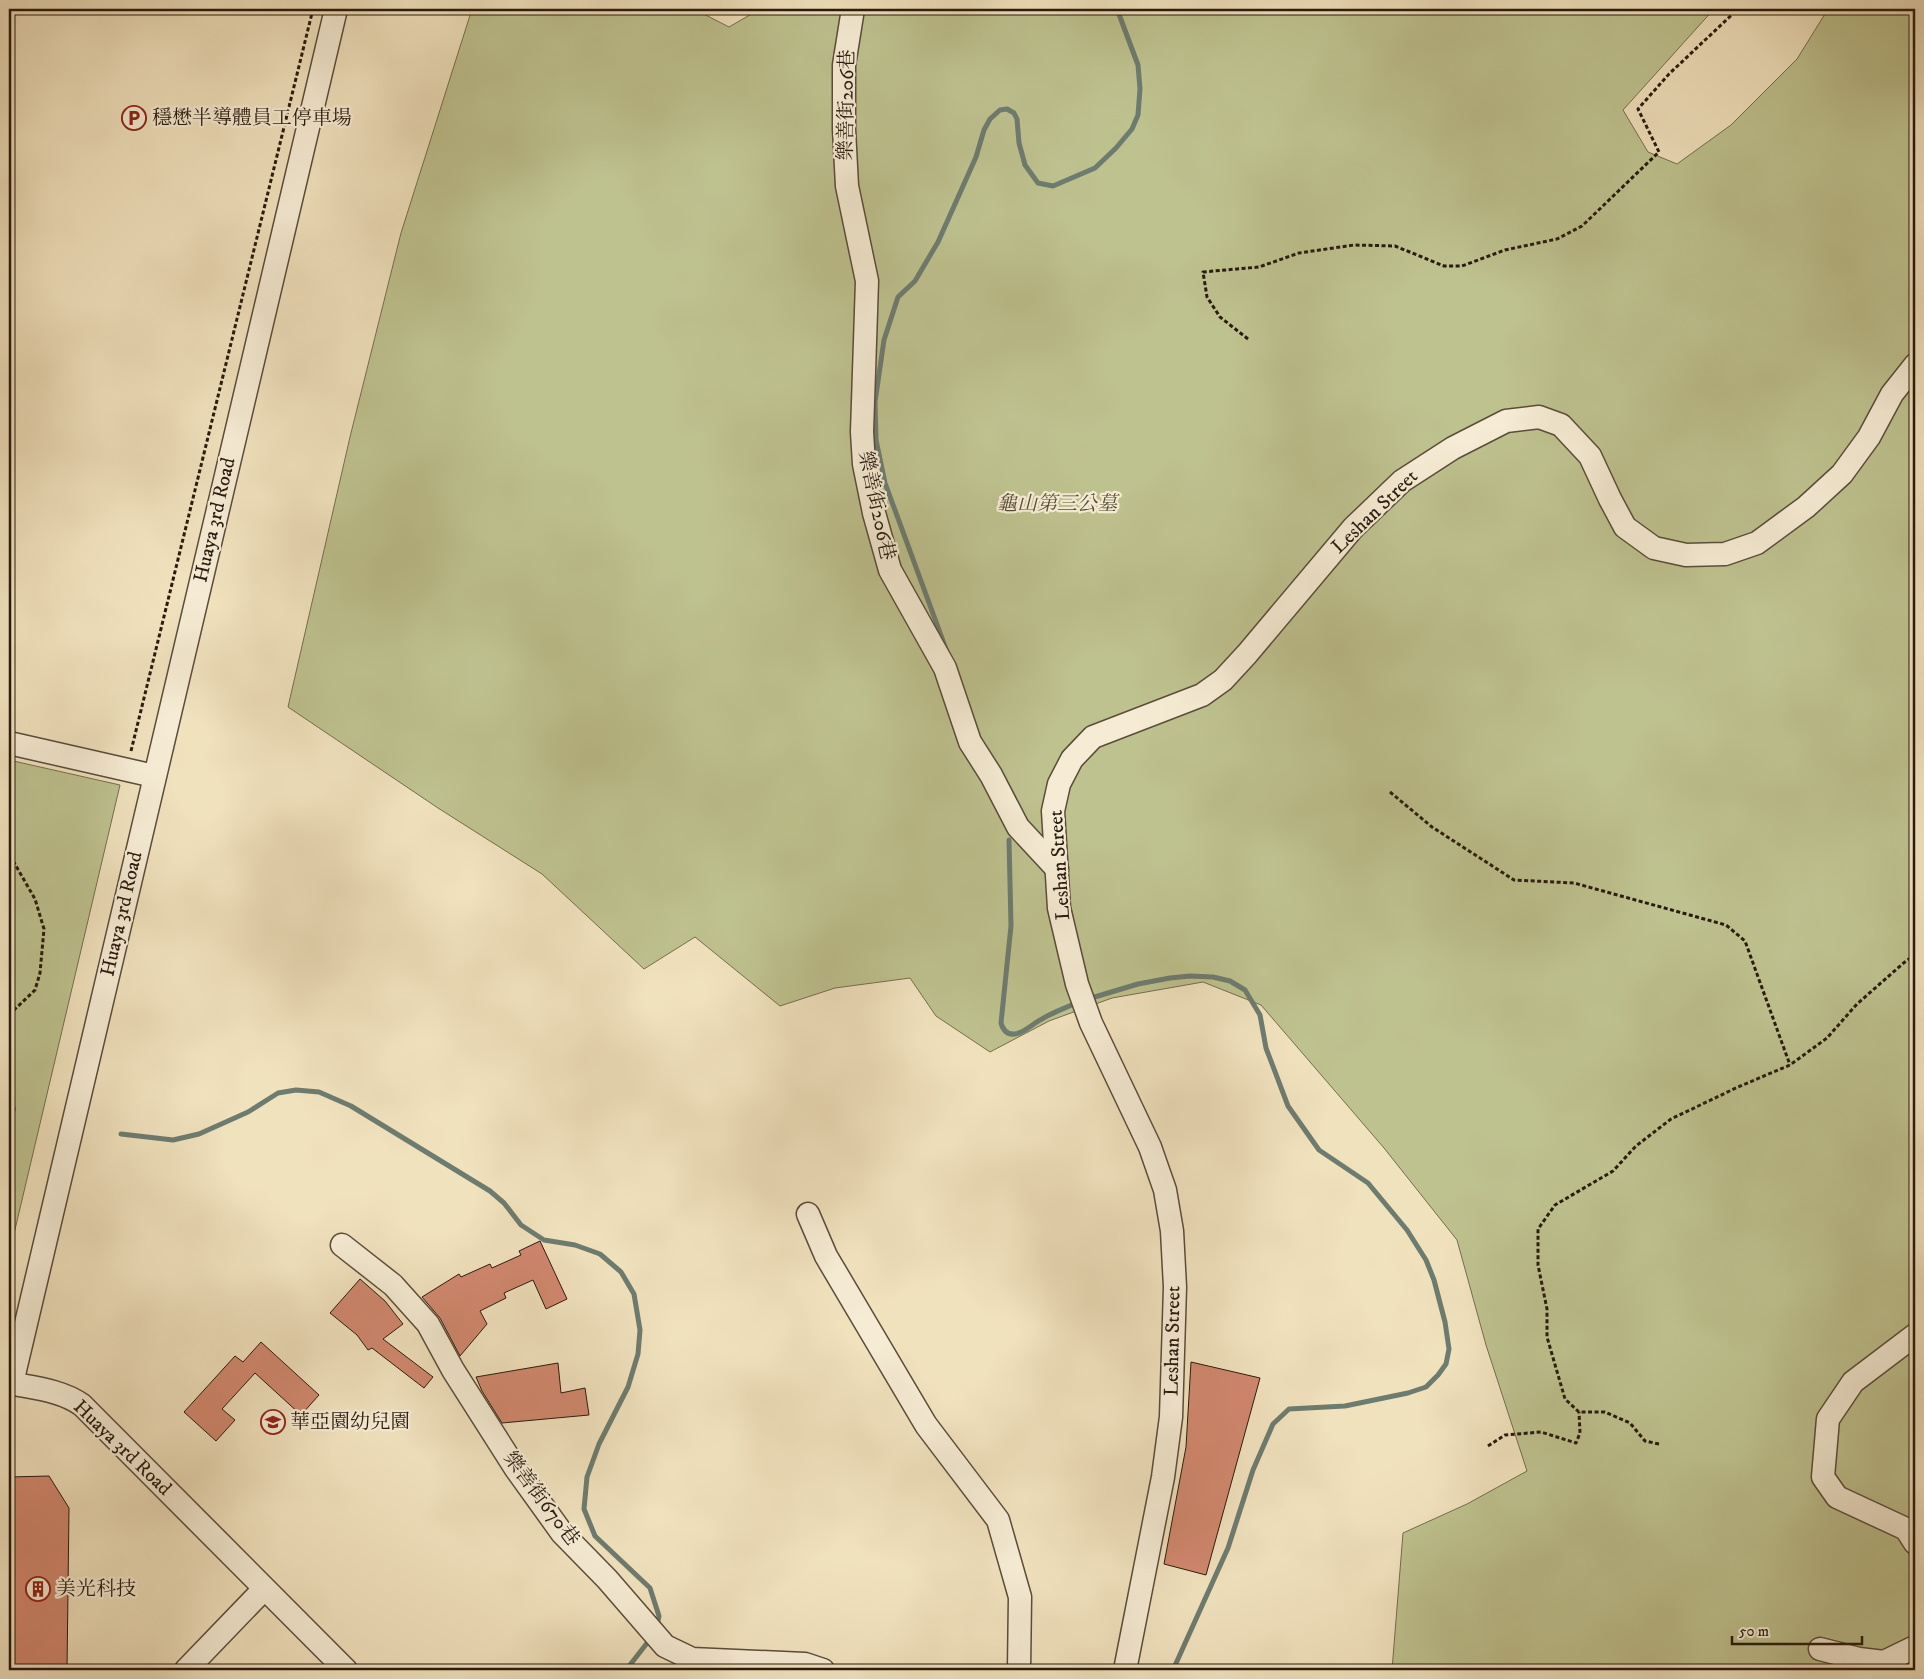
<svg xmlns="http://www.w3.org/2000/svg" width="1924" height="1679" font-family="'IM FELL DW Pica','Noto Serif TC',serif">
<rect width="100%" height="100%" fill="#f1e2be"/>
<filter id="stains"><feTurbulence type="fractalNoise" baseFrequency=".004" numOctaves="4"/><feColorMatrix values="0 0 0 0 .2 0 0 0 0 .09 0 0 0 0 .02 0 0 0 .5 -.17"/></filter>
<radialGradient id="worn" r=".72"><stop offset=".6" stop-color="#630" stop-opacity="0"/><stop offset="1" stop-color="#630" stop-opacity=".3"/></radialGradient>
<g fill="#bec28f" stroke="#736e4f">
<polygon points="472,9 694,9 729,27 760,9 1714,9 1623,110 1648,152 1677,164 1731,125 1797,59 1828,9 1915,9 1915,1670 1392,1670 1403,1533 1467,1504 1527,1471 1486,1345 1457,1240 1384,1148 1261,1005 1203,982 1112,998 1049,1021 990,1052 936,1016 910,978 835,988 780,1006 695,937 644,969 542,874 438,808 288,707 350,437 401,233"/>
<polygon points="9,760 120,785 9,1255"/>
</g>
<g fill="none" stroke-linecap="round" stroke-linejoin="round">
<g stroke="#6d7c71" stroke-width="5">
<polyline points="946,649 885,483 876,440 875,402 884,340 898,297 915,281 938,242 976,157 984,130 990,119 1000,110 1007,109 1014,113 1017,119 1019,143 1025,165 1038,183 1053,186 1095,168 1116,148 1132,129 1138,115 1140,89 1138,65 1117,9"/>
<path d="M1009,840L1011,926L1001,1023C1003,1030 1007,1035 1015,1034C1025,1033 1033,1023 1042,1019C1053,1012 1066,1008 1078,1002"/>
<polyline points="1088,999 1138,984 1170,978 1190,976 1213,977 1230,981 1245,990 1260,1015 1266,1048 1288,1106 1319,1150 1368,1183 1407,1230 1426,1260 1434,1280 1445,1322 1449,1349 1446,1364 1438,1375 1426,1387 1408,1393 1345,1406 1289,1409 1273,1424 1253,1470 1228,1548 1173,1670"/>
<polyline points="121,1134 173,1140 199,1134 248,1112 278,1093 296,1090 319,1092 351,1106 490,1191 504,1203 521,1225 544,1240 575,1245 600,1254 621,1272 634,1294 640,1330 638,1354 628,1387 599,1444 587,1477 584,1509 595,1536 650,1588 659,1616 657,1626"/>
<polyline points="626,1670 651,1638"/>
</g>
</g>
<g fill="#d2886f" stroke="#281a0f">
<polygon points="540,1241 567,1299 546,1309 533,1280 504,1293 506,1298 480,1311 487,1324 460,1356 440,1318 422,1297 459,1274 461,1277 490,1264 492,1268 521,1255 519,1251"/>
<polygon points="360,1279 385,1301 403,1324 383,1339 433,1377 424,1388 372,1348 368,1350 357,1335 330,1313"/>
<polygon points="261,1342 319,1395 301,1415 255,1373 222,1409 235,1420 216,1441 184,1412 235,1356 243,1362"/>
<polygon points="1191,1362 1260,1378 1206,1575 1164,1564 1186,1447"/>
<polygon points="558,1363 561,1393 585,1388 589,1415 502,1423 482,1391 476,1377"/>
<polygon points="49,1476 69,1508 67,1670 9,1670 9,1477"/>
</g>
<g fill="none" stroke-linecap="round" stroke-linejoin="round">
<defs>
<g id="minor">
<polyline points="853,9 844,65 844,129 847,186 867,281 862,432 864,464 874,513 890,570 945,668 970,742 991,775 1018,827 1057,869"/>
<polyline points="9,743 154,776"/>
<polyline points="808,1214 826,1256 926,1425 998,1520 1020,1597 1019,1670"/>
<polyline points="342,1245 393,1285 428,1324 453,1370 516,1469 562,1533 607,1579 665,1646 692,1659 805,1664 823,1670"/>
<polyline points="1915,1335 1853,1382 1828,1419 1823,1477 1837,1497 1906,1529 1915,1543"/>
<path d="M9,1383C34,1388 61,1390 82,1405L346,1670"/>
<polyline points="12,1383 336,9"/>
<polyline points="1820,1649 1859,1659 1884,1662 1915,1647"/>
<polyline points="186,1670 264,1589"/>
<polyline points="1125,1670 1163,1477 1171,1417 1175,1287 1172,1231 1165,1190 1150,1147 1091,1023 1077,984 1059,908 1053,811 1059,784 1072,759 1093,737 1202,695 1223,680 1247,654 1353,528 1402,481 1453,448 1506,421 1539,417 1561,425 1590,456 1610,499 1625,527 1654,548 1686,555 1725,554 1757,543 1806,507 1842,474 1869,437 1892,394 1915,365"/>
</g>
</defs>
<use href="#minor" stroke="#5a4c3b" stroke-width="25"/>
<g stroke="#281a0f" stroke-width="3" stroke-dasharray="4 2.5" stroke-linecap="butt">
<polyline points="1248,339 1220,317 1207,297 1203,272 1259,267 1299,253 1354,245 1395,246 1444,266 1462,266 1505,250 1557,239 1582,226 1659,152 1638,109 1669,74 1738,9"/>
<polyline points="131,751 313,9"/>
<polyline points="1390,792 1432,827 1514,880 1574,883 1726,925 1745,941 1790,1065"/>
<polyline points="9,856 12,859 35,899 44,929 40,973 35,990 14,1010 9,1019"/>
<polyline points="9,1095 14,1108 9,1158"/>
<polyline points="1659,1444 1645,1441 1630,1423 1605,1412 1579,1412 1565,1399 1547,1337 1547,1309 1538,1265 1538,1229 1555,1205 1613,1171 1636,1146 1671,1119 1738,1087 1790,1065 1827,1038 1857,1004 1907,960 1915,956"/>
<polyline points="1488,1446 1505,1435 1541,1432 1576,1443 1580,1433 1579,1412"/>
</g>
<use href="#minor" stroke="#f6ecd5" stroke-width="22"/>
</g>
<defs>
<symbol id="parking-ring" viewBox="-11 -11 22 22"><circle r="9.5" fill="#f6ecd5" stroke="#8f2418" stroke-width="1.5"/><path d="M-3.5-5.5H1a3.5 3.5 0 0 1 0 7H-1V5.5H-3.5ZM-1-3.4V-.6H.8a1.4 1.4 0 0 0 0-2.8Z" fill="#8f2418"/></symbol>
<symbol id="school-ring" viewBox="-11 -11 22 22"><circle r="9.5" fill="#f6ecd5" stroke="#8f2418" stroke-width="1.5"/><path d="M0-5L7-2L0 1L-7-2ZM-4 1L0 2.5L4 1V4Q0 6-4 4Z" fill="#8f2418"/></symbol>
<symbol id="building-ring" viewBox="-11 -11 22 22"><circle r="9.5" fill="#f6ecd5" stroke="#8f2418" stroke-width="1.5"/><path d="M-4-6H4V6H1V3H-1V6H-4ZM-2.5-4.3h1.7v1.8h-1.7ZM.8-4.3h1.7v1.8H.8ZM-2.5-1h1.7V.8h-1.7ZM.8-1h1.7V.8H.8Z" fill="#8f2418"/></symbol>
</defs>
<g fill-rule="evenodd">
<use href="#parking-ring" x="120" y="104" width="28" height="28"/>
<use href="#school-ring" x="259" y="1408" width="28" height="28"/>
<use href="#building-ring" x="24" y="1575" width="28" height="28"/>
</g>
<g text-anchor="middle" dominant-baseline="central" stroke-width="4.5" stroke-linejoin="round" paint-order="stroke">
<g font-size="20" fill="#281a0f" stroke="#f6ecd5">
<text transform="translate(847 105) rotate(-89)">樂善街206巷</text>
<text transform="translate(876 506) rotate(78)">樂善街206巷</text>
<text transform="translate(1375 512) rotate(-44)">Leshan Street</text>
<text transform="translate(215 520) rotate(-77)">Huaya 3rd Road</text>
<text transform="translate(1060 865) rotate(-94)">Leshan Street</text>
<text transform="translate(122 914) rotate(-77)">Huaya 3rd Road</text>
<text transform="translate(1173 1341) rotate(-89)">Leshan Street</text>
<text transform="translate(122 1448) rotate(44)">Huaya 3rd Road</text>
<text transform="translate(541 1499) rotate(53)">樂善街670巷</text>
</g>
<g font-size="20" fill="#281a0f" stroke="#f6ecd5" text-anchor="start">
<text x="152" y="118">穩懋半導體員工停車場</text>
<text x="290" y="1422">華亞園幼兒園</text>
<text x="56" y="1589">美光科技</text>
</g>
<g font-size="20" font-style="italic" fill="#554c35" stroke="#f6ecd5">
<text x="1057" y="504">龜山第三公墓</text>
</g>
</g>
<rect width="1924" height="1679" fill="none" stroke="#f1e2be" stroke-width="30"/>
<rect x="10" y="10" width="1904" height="1659" fill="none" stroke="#281a0f" stroke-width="2.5"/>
<rect x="15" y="15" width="1894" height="1649" fill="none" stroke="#281a0f"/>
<path d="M1732 1636v8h130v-8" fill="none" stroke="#281a0f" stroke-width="2.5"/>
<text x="1739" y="1636" font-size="15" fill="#281a0f" stroke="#f6ecd5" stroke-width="4" paint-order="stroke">50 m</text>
<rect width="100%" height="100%" filter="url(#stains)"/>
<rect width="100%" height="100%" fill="url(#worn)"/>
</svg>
